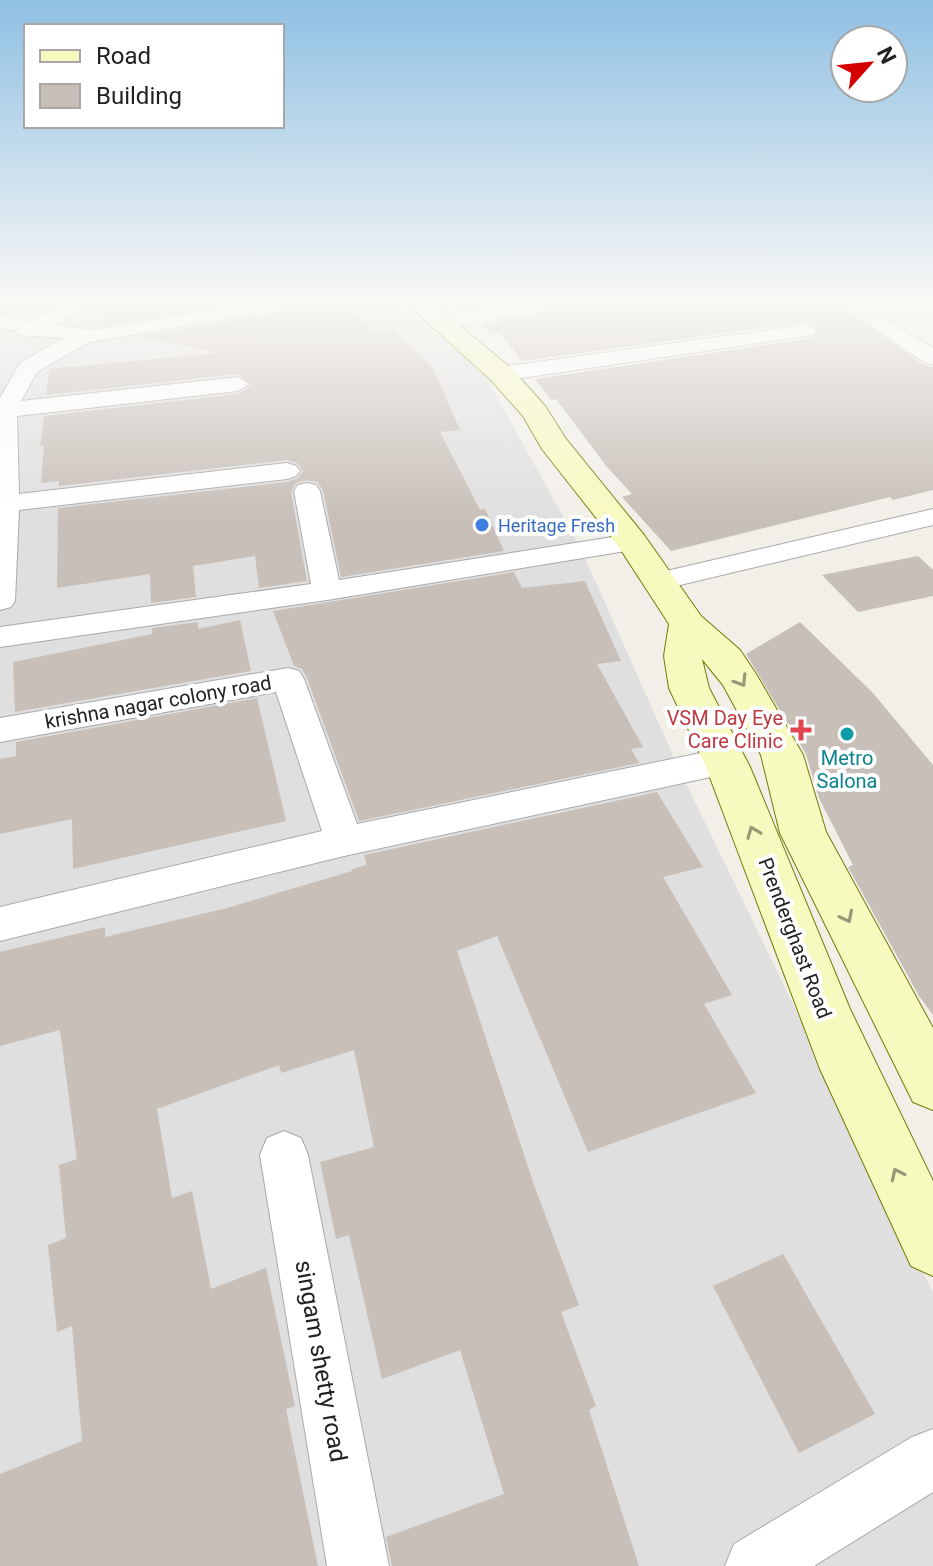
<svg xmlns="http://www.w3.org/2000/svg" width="933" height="1566" font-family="Roboto,sans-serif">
<rect width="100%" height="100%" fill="#f2efe9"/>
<polygon fill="#e0dfdf" points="0,301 394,301 482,370 580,547 681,773 933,1293 933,1566 0,1566"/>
<g fill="#c7bfb8">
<polygon points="103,301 246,301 103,326"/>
<polygon points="307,301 340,301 375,332 391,328 433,368 460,430 440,432 480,510 485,509 504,551 341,577 323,490 317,482 306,480 296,483 291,492 307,581 259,588 255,556 193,566 196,597 151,603 150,574 57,588 58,508 287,482 298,478 303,471 297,463 287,460 59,486 59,481 41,483 44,445 40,446 44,416 238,394 252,385 238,374 46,395 49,369 219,353 140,336 294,310"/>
<polygon points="447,301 510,301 460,310"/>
<polygon points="565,301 836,301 923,365 933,367 933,490 893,500 890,497 671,551 622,497 632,494 607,467 556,399 551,400 535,379 813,338 818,329 806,322 522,361 500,333 493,334 480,325 553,310"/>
<polygon points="918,556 933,570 933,596 858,612 822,575"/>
<polygon points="514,572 522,588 585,581 621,661 597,664 643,747 631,749 639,763 359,821 307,678 302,669 294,666 273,611"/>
<polygon points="240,620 251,671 15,712 13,662 152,634 152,628 198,622 198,629"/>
<polygon points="800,622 873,693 933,765 933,1015 919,996 848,867 853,865 819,798 806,754 746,654"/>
<polygon points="257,698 286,821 73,869 72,819 0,834 0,759 16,756 16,742"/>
<polygon points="657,792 703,867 663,877 732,995 704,1004 756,1093 588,1152 497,936 457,951 534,1185 579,1305 561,1312 596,1406 589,1410 639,1566 392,1566 386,1537 504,1494 460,1350 382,1379 349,1235 336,1239 320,1162 374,1147 354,1050 281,1073 279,1065 157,1109 172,1198 192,1191 211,1289 266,1268 295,1406 286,1409 318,1566 0,1566 0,1474 82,1441 72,1326 57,1332 48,1245 66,1238 59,1165 77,1159 60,1030 0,1046 0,952 105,927 105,937 227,908 352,871 352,869 367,865 364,855"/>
<polygon points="783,1254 875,1414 799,1453 713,1286"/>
</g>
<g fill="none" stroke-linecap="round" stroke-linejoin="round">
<defs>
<g id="street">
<polygon points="70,301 94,301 54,325 95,330 262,301 304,301 294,307 89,342 37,372 21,401 238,377 249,384 238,391 17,416 19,494 287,463 296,466 300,471 296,476 287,479 19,510 15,601 11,607 0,610 0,398 20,363 64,338 19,335 16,331 0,327 0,315 28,322"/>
<polygon points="524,301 562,301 552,307 443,329 433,323 443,317"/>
<polygon points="878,315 933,348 933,364 925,363 871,325 868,321"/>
<polygon points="806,325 813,327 816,331 813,335 501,381 490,374 501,367"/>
<polygon points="307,483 316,485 320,491 339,580 632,534 642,536 646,542 642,548 632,550 327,600 0,647 0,627 311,584 294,491 298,485"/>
<polygon points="933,509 933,525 659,590 649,587 644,581 649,575"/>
<polygon points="288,668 299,671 304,679 357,824 725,748 737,752 743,761 737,770 725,774 344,856 0,941 0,907 322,831 276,692 0,742 0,718"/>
<polygon points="284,1131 301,1138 308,1155 389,1566 327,1566 260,1155 267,1138"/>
<polygon points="933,1429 933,1492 814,1566 725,1566 734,1544 912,1437"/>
</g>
<polygon id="secondary" points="404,301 430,301 511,368 545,406 566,439 644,535 701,616 740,650 756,674 803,755 826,832 933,1028 933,1110 913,1102 780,833 761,755 723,685 702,659 709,688 750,767 850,1009 933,1181 933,1276 911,1266 820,1069 706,767 669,688 664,656 669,624 619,547 542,449 523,416 491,380"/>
</defs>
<use href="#street" stroke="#a9a9a9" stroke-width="2"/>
<use href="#secondary" stroke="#707d05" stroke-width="2"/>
<use href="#street" fill="#fff" fill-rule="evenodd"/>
<use href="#secondary" fill="#f7fabf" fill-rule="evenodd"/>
</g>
<defs><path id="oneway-chevron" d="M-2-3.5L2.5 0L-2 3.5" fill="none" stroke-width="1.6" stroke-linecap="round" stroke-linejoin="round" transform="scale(2)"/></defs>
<g stroke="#979978">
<use href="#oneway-chevron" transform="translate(741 681) rotate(58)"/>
<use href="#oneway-chevron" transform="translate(753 832) rotate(-111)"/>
<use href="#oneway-chevron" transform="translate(847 917) rotate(63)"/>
<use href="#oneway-chevron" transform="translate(897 1174) rotate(-115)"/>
</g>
<linearGradient id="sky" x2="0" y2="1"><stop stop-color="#8fc0e4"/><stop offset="0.58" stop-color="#f9f8f5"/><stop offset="1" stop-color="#f9f8f5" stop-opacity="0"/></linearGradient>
<rect width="933" height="520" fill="url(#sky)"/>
<circle fill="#3f7fe0" stroke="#fff" stroke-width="3" cx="482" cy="525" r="8"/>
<path fill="#e0444e" stroke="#fff" stroke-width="3" d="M797 718h8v8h8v8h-8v8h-8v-8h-8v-8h8z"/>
<circle fill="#0f9aa8" stroke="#fff" stroke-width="3" cx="847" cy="734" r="8"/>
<g text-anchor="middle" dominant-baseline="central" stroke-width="8" stroke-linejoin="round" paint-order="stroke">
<g font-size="18" fill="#366cbe" stroke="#fff" text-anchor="start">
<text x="498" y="525">Heritage Fresh</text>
</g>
<g font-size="20" fill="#222" stroke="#fff">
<text transform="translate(158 702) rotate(-10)">krishna nagar colony road</text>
<text transform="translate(795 938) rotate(69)">Prenderghast Road</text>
</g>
<g font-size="20" fill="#be3a42" stroke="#fff" text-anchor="end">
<text x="783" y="718">VSM Day Eye<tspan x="783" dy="23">Care Clinic</tspan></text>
</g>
<g font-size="20" fill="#0d838f" stroke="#fff">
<text x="847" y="758">Metro<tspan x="847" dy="23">Salona</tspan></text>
</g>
<g font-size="24" fill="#222" stroke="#fff">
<text transform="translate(321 1361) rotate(80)">singam shetty road</text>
</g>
</g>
<rect x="24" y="24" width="260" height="104" fill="#ffffff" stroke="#a7a7a7" stroke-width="2"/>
<rect x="40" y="50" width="40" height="12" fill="#f7fabf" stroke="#a7a7a7" stroke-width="2"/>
<text x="96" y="64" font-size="24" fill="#222222">Road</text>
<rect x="40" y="84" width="40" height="24" fill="#c7bfb8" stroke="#a7a7a7" stroke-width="2"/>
<text x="96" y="104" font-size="24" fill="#222222">Building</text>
<g transform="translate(869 64) rotate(63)"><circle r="38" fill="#ffffff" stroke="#a7a7a7" stroke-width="2"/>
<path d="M0-6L14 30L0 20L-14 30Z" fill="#d40000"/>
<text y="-12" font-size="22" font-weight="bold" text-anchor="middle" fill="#222222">N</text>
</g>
</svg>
